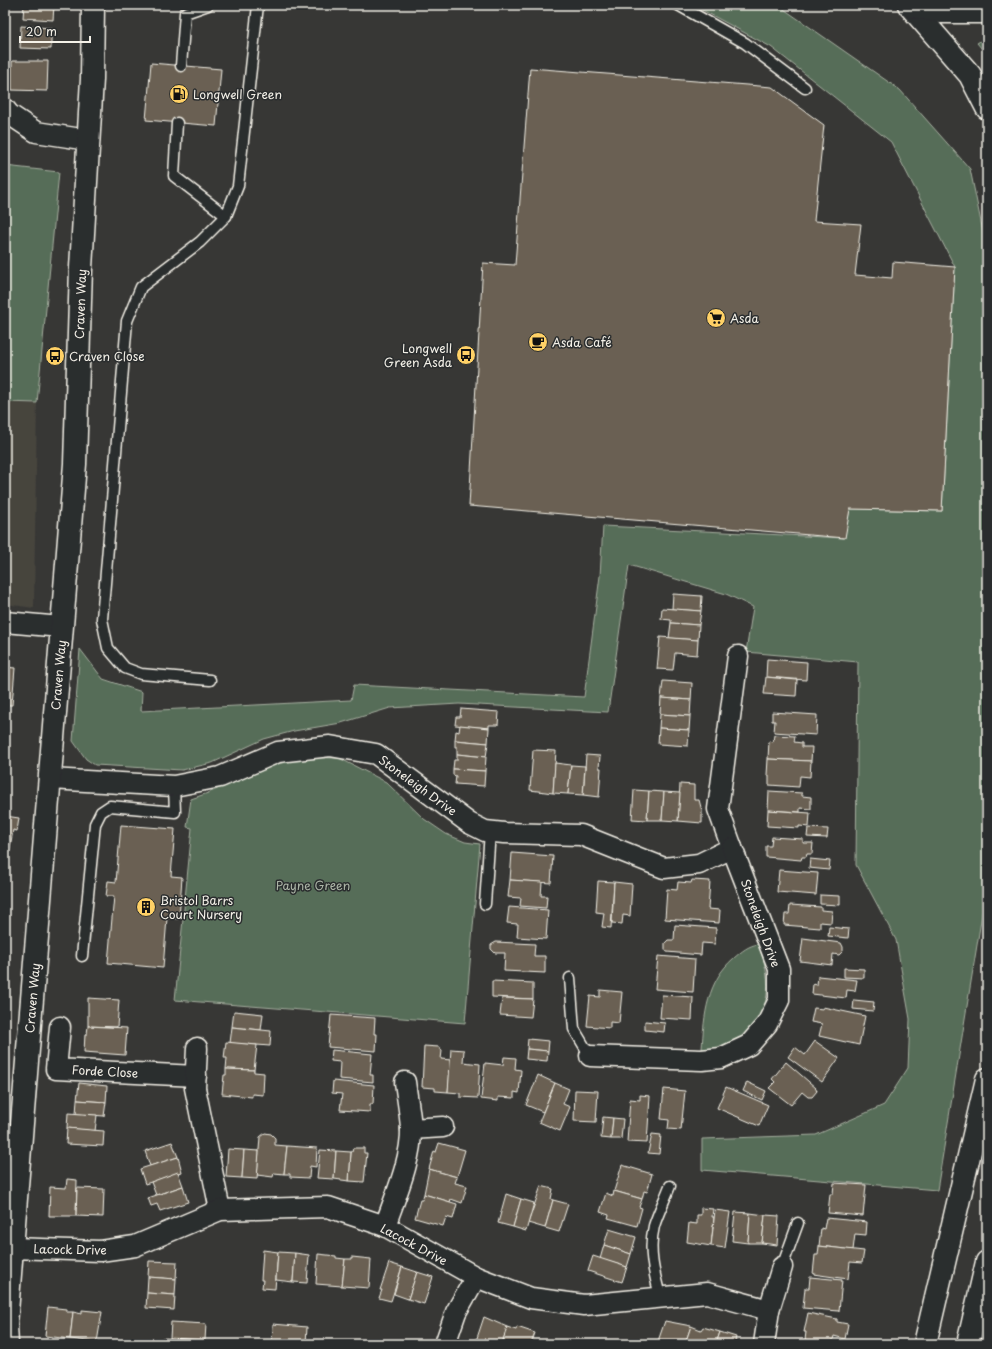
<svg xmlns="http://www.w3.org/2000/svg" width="992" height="1349" font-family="'Playpen Sans',sans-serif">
<rect width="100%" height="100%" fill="#373735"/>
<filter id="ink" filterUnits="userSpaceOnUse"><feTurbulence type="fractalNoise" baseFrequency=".025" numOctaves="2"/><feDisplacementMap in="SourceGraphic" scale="8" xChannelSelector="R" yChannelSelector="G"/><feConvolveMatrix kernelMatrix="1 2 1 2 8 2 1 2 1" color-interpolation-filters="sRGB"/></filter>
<g filter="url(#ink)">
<polygon fill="#46443e" points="5,202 54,232 37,403 34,608 5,604"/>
<g fill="#576d59" stroke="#a6afa0">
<polygon points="693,5 778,5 900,90 970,169 987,251 987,842 985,896 937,1190 702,1170 702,1139 816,1135 884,1105 908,1068 910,1019 896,940 856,865 858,662 746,652 753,607 726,594 629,565 608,712 459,704 390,708 341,723 294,731 264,739 212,763 182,770 95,765 86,759 73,741 80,649 103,679 142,692 141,711 351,700 354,685 584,697 600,576 603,526 844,538 850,509 942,511 955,267 891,142 771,47"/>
<polygon points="987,37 987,55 977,43"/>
<polygon points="5,166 59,172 37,403 5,402"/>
<polygon points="300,757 339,758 386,782 424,819 446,834 465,842 480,844 465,1023 175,1000 192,828 187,827 191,799 208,793 268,767"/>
<path d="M758,944C771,978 774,1005 746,1032C741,1037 735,1044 727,1046C719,1049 710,1048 702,1049C704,1015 707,981 734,958C742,951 748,946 758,944Z"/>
</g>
<g fill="#6a6152" stroke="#f4f1e8">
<polygon points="24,5 54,5 53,20 23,18"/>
<polygon points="21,26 51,28 51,49 20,48"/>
<polygon points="12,61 48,61 47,91 12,90"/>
<polygon points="151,63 221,69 216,126 146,120"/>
<polygon points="530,68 772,87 824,125 814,221 861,224 855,275 892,278 893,262 955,267 942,511 850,509 845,538 469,506 483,263 515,265"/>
<polygon points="673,594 702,596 701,611 672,609"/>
<polygon points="662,608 701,611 699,625 671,623 671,620 661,619"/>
<polygon points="671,623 699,625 698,640 669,638"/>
<polygon points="660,637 698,640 697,655 675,653 673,670 657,669"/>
<polygon points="767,659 807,662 806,680 766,677"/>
<polygon points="5,667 15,668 12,705 5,705"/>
<polygon points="766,677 797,680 796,696 764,694"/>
<polygon points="663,681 692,683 691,700 661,698"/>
<polygon points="661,698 691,700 690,716 660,714"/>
<polygon points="461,709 499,712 498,725 489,725 489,728 455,725 456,717 460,717"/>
<polygon points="772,712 817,715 816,735 774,732 775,721 772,721"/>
<polygon points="660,714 690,716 689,730 659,728"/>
<polygon points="460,725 489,728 488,743 455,740 456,731 459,732"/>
<polygon points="659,728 689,730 688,746 658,744"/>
<polygon points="774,735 795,736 794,742 802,743 802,747 812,747 811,761 768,759 769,741 773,742"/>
<polygon points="455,740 488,743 486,757 457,754 457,747 455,747"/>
<polygon points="533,750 556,751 553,793 530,790"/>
<polygon points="457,754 486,757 485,771 453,769 454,760 457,760"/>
<polygon points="586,755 600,756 599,768 601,768 599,797 583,795"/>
<polygon points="768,759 811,761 810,777 800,776 799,787 769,785 769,775 767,775"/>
<polygon points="555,763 571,765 568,794 553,793"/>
<polygon points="571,765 585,766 583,795 568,794"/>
<polygon points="453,769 485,771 484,786 455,784 456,776 453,775"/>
<polygon points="680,784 694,785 694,800 699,800 702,811 702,823 678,821"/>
<polygon points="634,790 649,791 647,820 632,819"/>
<polygon points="649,791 664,792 662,820 647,820"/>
<polygon points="769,791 802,793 802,796 811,797 811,809 800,808 800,812 768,810"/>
<polygon points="664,792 680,793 678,821 662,820"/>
<polygon points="768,810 810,813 809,827 799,826 799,828 767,826"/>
<polygon points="5,816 19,818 17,831 13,830 7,866 5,866"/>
<polygon points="121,825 175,829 171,876 182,877 179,919 167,918 163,968 108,963 114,896 106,896 108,881 116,882"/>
<polygon points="808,828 828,829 827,838 807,837"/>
<polygon points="772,837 803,839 803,843 813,843 812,854 807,854 806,857 802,857 801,860 766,857 766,846 771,846"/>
<polygon points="512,853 553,856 551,883 510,880"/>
<polygon points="810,859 830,861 829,870 809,868"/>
<polygon points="779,870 818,873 816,895 777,892"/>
<polygon points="510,880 542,882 541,896 547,896 546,908 520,906 521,898 508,897"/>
<polygon points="692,880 710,881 708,909 720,910 719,923 665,919 667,889 677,890 678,882 691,883"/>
<polygon points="598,881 614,882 611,928 602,927 604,913 596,912"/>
<polygon points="614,882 632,884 630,916 623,915 622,924 612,923"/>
<polygon points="820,895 840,896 840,905 820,904"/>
<polygon points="790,905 821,907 821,910 832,911 831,923 820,922 820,928 784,925 785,914 789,914"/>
<polygon points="509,907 548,910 546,939 517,937 518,924 507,923"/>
<polygon points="675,925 716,928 715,944 702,943 701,955 667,952 665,949 665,943 668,940 674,940"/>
<polygon points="829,927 849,929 848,938 828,936"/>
<polygon points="803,938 841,943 843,947 843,951 839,955 833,954 832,965 800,961"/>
<polygon points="496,942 535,944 534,956 545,956 545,973 504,971 505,953 495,953 491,949 491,945"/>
<polygon points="658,956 695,959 693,992 655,989"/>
<polygon points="844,968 864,969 864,978 844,977"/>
<polygon points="818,976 857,980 855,991 847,990 846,998 812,994 813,984 817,985"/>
<polygon points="492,981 533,983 533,999 492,997"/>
<polygon points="600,990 622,992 619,1023 610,1022 610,1028 587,1026 590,996 600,997"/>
<polygon points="662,995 693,997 692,1020 660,1018"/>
<polygon points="88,998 119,1000 117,1027 88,1026"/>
<polygon points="502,998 533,999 531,1017 500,1015"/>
<polygon points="854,1000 874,1002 873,1011 853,1009"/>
<polygon points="823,1007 865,1016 859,1045 819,1036 822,1024 811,1022 814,1008 823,1009"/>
<polygon points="234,1011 263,1014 261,1030 232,1027"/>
<polygon points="331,1015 375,1018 374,1034 377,1034 376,1051 328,1047"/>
<polygon points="645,1021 665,1023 664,1032 645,1030"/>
<polygon points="88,1026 127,1028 125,1055 84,1052 85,1034 87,1034"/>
<polygon points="232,1027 271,1031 270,1046 230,1043"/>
<polygon points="528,1039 549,1041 548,1051 527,1049"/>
<polygon points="815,1041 839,1058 822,1082 788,1057 795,1047 805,1055"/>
<polygon points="226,1042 257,1045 254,1070 226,1069 227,1058 224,1058"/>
<polygon points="424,1046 439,1047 442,1051 441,1059 451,1060 448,1092 435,1091 435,1088 422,1087"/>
<polygon points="451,1049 464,1050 463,1062 480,1064 478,1098 460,1097 460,1093 448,1092"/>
<polygon points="527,1049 548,1051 547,1061 526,1059"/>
<polygon points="332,1050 372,1054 370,1075 373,1075 373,1082 339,1079 340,1062 331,1061"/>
<polygon points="504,1057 516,1058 515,1069 521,1070 519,1093 514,1092 514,1098 498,1097 498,1101 481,1099 485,1063 503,1065"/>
<polygon points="786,1062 816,1088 817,1091 812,1097 808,1097 802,1092 791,1105 769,1088 775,1082 772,1079"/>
<polygon points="226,1069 254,1070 254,1072 264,1073 263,1095 252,1094 252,1097 222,1094 224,1075 226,1075"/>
<polygon points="538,1075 555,1083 543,1112 526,1105"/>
<polygon points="333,1081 374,1085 373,1104 370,1104 370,1112 340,1110 342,1094 332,1093"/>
<polygon points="747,1082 766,1091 762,1100 743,1091"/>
<polygon points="79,1083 107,1086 106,1102 77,1100"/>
<polygon points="555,1083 569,1089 563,1104 570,1107 560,1131 539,1122"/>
<polygon points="726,1087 768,1105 759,1126 717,1108"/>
<polygon points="664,1089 685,1091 681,1130 668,1129 669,1120 661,1119"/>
<polygon points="575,1090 598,1091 596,1122 574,1121"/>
<polygon points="640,1095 650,1096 647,1143 627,1142 630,1099 640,1100"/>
<polygon points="77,1100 106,1102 104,1116 76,1114"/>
<polygon points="68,1113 97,1115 95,1131 67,1128"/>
<polygon points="603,1117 613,1118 611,1139 601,1138"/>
<polygon points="613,1118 623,1119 621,1139 611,1139"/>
<polygon points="67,1128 104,1131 103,1146 66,1144"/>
<polygon points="265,1133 271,1134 275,1138 275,1145 287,1146 284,1174 274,1173 273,1177 257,1175 260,1137"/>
<polygon points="652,1134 661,1135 659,1154 648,1153"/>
<polygon points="172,1142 178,1157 150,1166 145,1151"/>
<polygon points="439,1143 465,1150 457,1177 429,1169 434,1151 436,1152"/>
<polygon points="287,1146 317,1148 316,1167 310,1166 309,1178 290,1177 290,1174 284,1174"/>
<polygon points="353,1148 364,1148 364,1153 367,1153 364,1182 349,1181 351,1152 352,1152"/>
<polygon points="228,1149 244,1150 242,1178 226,1177"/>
<polygon points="244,1150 259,1151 257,1179 242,1178"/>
<polygon points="320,1150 336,1151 334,1179 317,1178"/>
<polygon points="336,1151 351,1152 349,1181 334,1179"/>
<polygon points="178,1157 182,1172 145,1184 140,1169"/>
<polygon points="622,1165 652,1174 647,1192 644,1191 642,1199 614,1191"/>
<polygon points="429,1169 457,1177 455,1183 467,1186 462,1203 451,1199 450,1202 424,1194"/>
<polygon points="178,1172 183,1186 156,1195 151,1182"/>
<polygon points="67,1179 77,1180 76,1216 49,1216 50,1187 66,1188"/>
<polygon points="834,1183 866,1185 863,1216 828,1213 830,1194 833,1194"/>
<polygon points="183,1186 188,1202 160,1211 157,1204 151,1206 148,1198"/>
<polygon points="541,1186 553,1189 551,1199 553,1200 545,1228 528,1223"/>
<polygon points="77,1188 104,1189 103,1217 76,1216"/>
<polygon points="614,1191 642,1199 639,1207 642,1208 637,1226 608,1218 609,1215 600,1212 606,1193 613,1196"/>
<polygon points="424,1194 457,1204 453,1219 446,1217 443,1226 415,1218 420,1200 422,1200"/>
<polygon points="506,1194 521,1199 513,1227 498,1223"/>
<polygon points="521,1199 534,1203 526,1231 513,1227"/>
<polygon points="553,1200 568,1204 559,1232 545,1228"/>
<polygon points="701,1208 713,1209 712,1217 714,1217 711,1246 687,1242 689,1223 697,1224 697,1215 701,1215"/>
<polygon points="715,1210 730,1212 725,1248 711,1246"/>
<polygon points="735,1212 750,1213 748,1243 732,1241"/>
<polygon points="750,1213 765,1215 762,1243 748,1243"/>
<polygon points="765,1215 779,1216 777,1245 762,1243"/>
<polygon points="826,1218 867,1222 866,1235 855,1234 853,1250 819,1246 821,1228 824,1229"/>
<polygon points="609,1229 636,1237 631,1254 604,1245"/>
<polygon points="604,1245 631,1254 627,1267 600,1259"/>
<polygon points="819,1246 864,1251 862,1263 850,1262 848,1279 813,1274 815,1255 818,1255"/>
<polygon points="263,1250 278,1252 275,1289 262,1288 263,1280 261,1280"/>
<polygon points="278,1252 295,1253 293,1282 276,1280"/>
<polygon points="295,1253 309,1255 307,1283 293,1282"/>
<polygon points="318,1254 336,1256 336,1258 345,1259 342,1286 316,1284"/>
<polygon points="593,1256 627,1267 622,1282 588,1271"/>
<polygon points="352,1257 371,1259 369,1288 342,1286 345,1259 352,1259"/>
<polygon points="149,1261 177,1262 176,1279 148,1277"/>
<polygon points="389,1263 402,1267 391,1301 379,1298 382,1290 380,1290"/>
<polygon points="402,1267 417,1272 408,1299 394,1294"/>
<polygon points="417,1272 433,1277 424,1304 408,1299"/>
<polygon points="148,1277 176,1279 175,1295 147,1293"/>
<polygon points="810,1277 842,1280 839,1311 803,1308 805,1288 809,1288"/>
<polygon points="147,1293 175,1295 174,1310 146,1308"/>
<polygon points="48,1307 66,1309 66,1312 73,1312 70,1339 45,1336"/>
<polygon points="82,1310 102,1312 97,1342 70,1339 73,1312 82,1314"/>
<polygon points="808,1313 837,1319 837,1322 848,1324 845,1339 834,1336 832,1344 805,1340 806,1332 804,1332"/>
<polygon points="484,1317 507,1327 502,1344 475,1344"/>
<polygon points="665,1321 691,1326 685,1344 657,1344"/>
<polygon points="171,1322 206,1324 205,1340 170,1338"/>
<polygon points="273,1324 307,1327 306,1344 272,1344"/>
<polygon points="691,1326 701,1330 703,1327 720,1332 716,1344 685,1344"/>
<polygon points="507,1327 516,1330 517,1327 535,1333 531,1344 502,1344"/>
<polygon points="720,1332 736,1337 735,1341 745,1344 716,1344"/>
<polygon points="162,1338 198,1340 198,1344 158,1344"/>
<polygon points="805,1340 825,1344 804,1344"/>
</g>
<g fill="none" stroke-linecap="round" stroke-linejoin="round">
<defs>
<g id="lane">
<polyline points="678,5 745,43 805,88"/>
<polyline points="181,66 185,13 208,5"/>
<polyline points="177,123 174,176 226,216"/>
<polyline points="210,680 141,674 125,668 108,648 102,619 127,321 141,287 200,242 226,216 238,186 258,5"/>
<polyline points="485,904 490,831"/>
<polyline points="82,956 95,824 101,812 110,806 175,812 174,786"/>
<polyline points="570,978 574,1029 590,1056"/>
<polyline points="782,1267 798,1223"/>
<path d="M660,1296C654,1273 648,1250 654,1226C658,1213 665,1199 670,1186"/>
</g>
<g id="street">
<polyline points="5,109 9,114 36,132 88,140"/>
<polyline points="5,622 61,627"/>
<polyline points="50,779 174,786 220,777 278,752 330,746 376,754 469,823 485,831 504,833 581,835 664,868 699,864 732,848 718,809 738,656"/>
<polyline points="60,1027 56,1069 196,1076"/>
<polyline points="197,1048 195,1088 220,1210"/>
<polyline points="590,1056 702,1060 721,1058 749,1045 767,1024 779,1000 779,969 732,848"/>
<polyline points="411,1129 443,1127"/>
<path d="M385,1226C395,1197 412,1159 411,1128C410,1113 407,1097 405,1082"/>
<polyline points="12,1248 100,1251 135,1246 220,1210 328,1207 385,1226 476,1277 531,1298 584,1305 707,1293 769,1310"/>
<polyline points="445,1344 456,1312 476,1277"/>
<polyline points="764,1344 769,1310 782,1267"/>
</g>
<polyline id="secondary" points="7,1344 6,1325 12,1248 75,464 81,268 92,79 93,5"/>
<g id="highway">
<polyline points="909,5 970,75 987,108"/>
<polyline points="910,6 941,12 987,12"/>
<polyline points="925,1344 987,1079"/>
<polyline points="968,1344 987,1262"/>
</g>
</defs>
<use href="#lane" stroke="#f4f1e8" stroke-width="13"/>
<use href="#street" stroke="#f4f1e8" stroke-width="23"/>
<use href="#secondary" stroke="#f4f1e8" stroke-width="25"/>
<use href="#highway" stroke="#f4f1e8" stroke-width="25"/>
<use href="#lane" stroke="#2a2d2e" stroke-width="10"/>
<use href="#street" stroke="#2a2d2e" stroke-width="20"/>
<use href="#secondary" stroke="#2a2d2e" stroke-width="22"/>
<use href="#highway" stroke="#2a2d2e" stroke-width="22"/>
</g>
</g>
<defs>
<symbol id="fuel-disc" viewBox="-11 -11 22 22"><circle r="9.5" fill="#ffd166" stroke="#2a2d2e"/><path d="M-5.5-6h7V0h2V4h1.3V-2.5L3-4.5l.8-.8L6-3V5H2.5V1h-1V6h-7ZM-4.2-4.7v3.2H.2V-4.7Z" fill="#111"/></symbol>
<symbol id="supermarket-disc" viewBox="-11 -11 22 22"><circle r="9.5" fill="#ffd166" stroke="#2a2d2e"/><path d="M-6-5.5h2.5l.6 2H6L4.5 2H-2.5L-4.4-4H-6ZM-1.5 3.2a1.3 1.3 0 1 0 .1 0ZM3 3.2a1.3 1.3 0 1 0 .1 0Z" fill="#111"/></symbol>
<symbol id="cafe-disc" viewBox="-11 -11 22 22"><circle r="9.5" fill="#ffd166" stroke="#2a2d2e"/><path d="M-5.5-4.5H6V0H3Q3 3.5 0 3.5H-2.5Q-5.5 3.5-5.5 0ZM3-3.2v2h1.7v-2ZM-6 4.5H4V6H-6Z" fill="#111"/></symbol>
<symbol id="bus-disc" viewBox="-11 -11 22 22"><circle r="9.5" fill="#ffd166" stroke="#2a2d2e"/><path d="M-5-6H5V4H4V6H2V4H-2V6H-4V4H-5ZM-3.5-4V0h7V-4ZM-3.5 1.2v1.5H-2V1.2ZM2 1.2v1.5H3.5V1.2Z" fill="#111"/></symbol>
<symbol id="building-disc" viewBox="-11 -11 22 22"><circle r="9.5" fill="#ffd166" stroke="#2a2d2e"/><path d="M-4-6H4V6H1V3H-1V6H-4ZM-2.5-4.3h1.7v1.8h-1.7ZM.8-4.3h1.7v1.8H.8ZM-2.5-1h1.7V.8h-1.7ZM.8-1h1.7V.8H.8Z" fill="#111"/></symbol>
</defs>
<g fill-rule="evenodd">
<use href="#fuel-disc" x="168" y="83" width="22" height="22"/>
<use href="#supermarket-disc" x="705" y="307" width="22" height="22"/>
<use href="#cafe-disc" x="527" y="331" width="22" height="22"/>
<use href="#bus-disc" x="455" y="344" width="22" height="22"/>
<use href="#bus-disc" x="44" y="345" width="22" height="22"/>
<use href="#building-disc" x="135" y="896" width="22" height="22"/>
</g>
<g text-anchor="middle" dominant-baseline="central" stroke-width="3" stroke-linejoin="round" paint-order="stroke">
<g font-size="12" fill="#f4f1e8" stroke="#2a2d2e" text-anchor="start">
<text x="193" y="94">Longwell Green</text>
<text x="730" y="318">Asda</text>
<text x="552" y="342">Asda Café</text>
<text x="452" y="348" text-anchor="end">Longwell<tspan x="452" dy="14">Green Asda</tspan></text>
<text x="69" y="356">Craven Close</text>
<text x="160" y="900">Bristol Barrs<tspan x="160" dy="14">Court Nursery</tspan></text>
</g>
<g font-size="12" fill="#f4f1e8" stroke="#2a2d2e">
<text transform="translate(80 304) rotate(-88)">Craven Way</text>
<text transform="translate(58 675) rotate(-85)">Craven Way</text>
<text transform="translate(418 785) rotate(36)">Stoneleigh Drive</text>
<text transform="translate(761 923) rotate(70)">Stoneleigh Drive</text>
<text transform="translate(32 998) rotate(-85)">Craven Way</text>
<text transform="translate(105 1071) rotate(3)">Forde Close</text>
<text transform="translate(414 1244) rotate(28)">Lacock Drive</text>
<text transform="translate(70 1249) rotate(1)">Lacock Drive</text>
</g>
<g font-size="12" fill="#adb6a8" stroke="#2a2d2e">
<text x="313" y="885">Payne Green</text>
</g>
</g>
<rect width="992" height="1349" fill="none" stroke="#2a2d2e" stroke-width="20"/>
<rect x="10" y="10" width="972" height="1329" fill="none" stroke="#f4f1e8" stroke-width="1.5" filter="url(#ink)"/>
<path d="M20 36v6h70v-6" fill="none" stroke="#f4f1e8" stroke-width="2"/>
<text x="26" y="36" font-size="12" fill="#f4f1e8" stroke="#2a2d2e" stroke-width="3" paint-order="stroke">20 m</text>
</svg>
